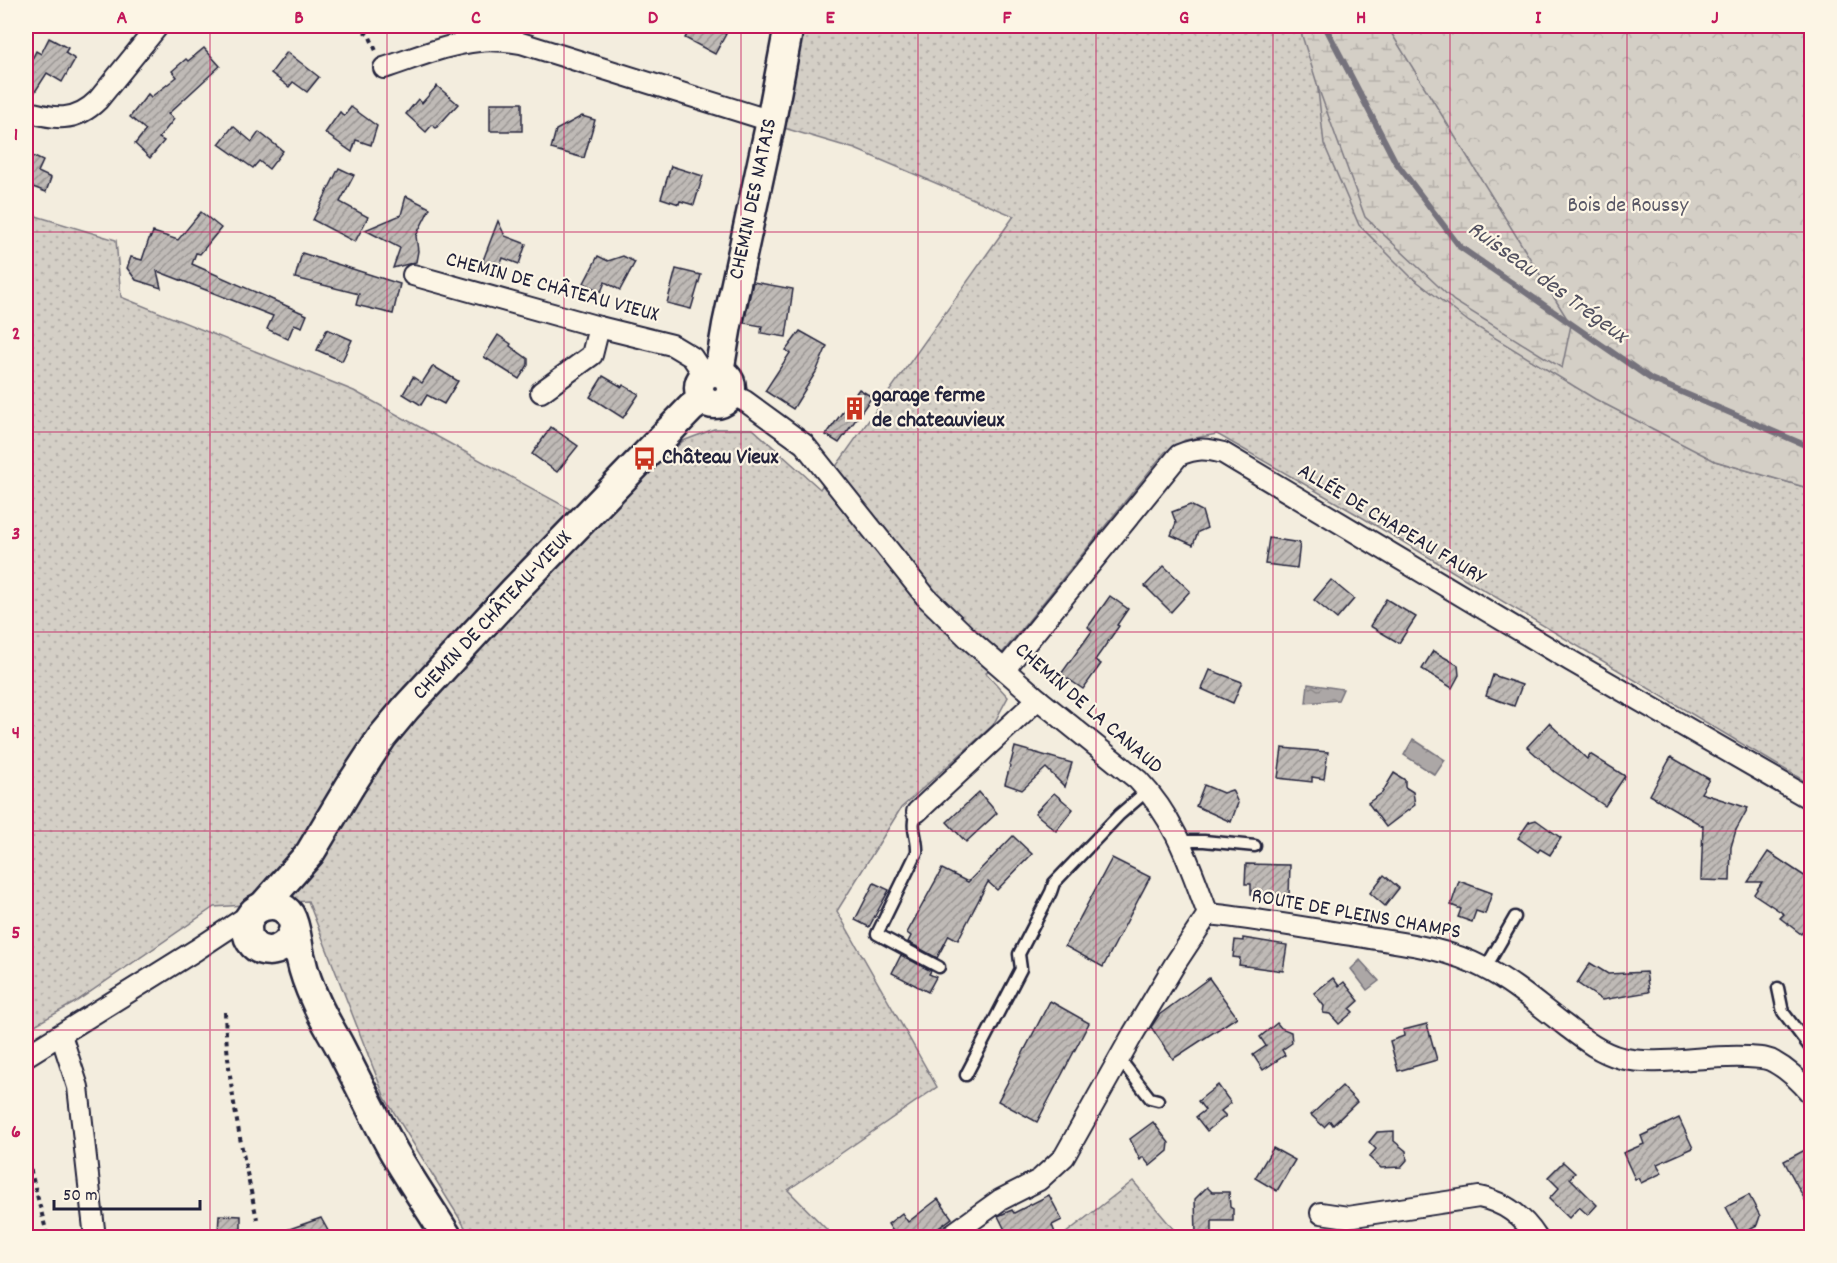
<svg xmlns="http://www.w3.org/2000/svg" width="1837" height="1263" font-family="Dekko,sans-serif">
<defs>
<pattern id="grass-dots" width="8" height="8" patternUnits="userSpaceOnUse" patternTransform="scale(1.5)"><rect width="8" height="8" fill="#d4cfc6"/><path d="M2 2h.1M6 6h.1" fill="none" stroke="#b6b1ab" stroke-width="1.8" stroke-linecap="round"/></pattern>
<pattern id="forest-crowns" width="20" height="18" patternUnits="userSpaceOnUse" patternTransform="scale(1.5)"><rect width="20" height="18" fill="#d4cfc6"/><path d="M2 6a3 3 0 1 1 6 0M12 15a3 3 0 1 1 6 0" fill="none" stroke="#b6b1ab"/></pattern>
<pattern id="wetland-marsh" width="20" height="14" patternUnits="userSpaceOnUse" patternTransform="scale(1.5)"><rect width="20" height="14" fill="#d4cfc6"/><path d="M1 5h8M5 5V1M11 12h8M15 12V8" fill="none" stroke="#b6b1ab"/></pattern>
<pattern id="water-ripples" width="26" height="14" patternUnits="userSpaceOnUse" patternTransform="scale(1.5)"><rect width="26" height="14" fill="#aca7a6"/><path d="M2 4q2-2 4 0t4 0M15 11q2-2 4 0t4 0" fill="none" stroke="#8c8888"/></pattern>
<pattern id="building-hatch" width="6" height="6" patternUnits="userSpaceOnUse" patternTransform="scale(1.5)"><rect width="6" height="6" fill="#bfbab6"/><path d="M-1 1l2-2M0 6l6-6M5 7l2-2" fill="none" stroke="#9b9795"/></pattern>
</defs>
<rect width="100%" height="100%" fill="#f3edde"/>
<filter id="ink" filterUnits="userSpaceOnUse"><feTurbulence type="fractalNoise" baseFrequency=".0167" numOctaves="2"/><feDisplacementMap in="SourceGraphic" scale="12" xChannelSelector="R" yChannelSelector="G"/><feConvolveMatrix kernelMatrix="1 2 1 2 8 2 1 2 1" color-interpolation-filters="sRGB"/></filter>
<g filter="url(#ink)">
<g fill="url(#grass-dots)" stroke="#7b7880" stroke-width="1.5">
<polygon points="798,26 1311,26 1715,461 1811,489 1811,785 1358,515 1217,434 1185,440 1165,452 986,673 1008,697 993,725 901,808 837,911 937,1087 788,1190 834,1237 471,1237 385,1098 308,901 214,907 74,1003 26,1030 26,213 116,240 121,297 354,391 595,523 683,441 714,429 753,429 820,489 1014,216 855,149 777,126"/>
<polygon points="1133,1181 1180,1237 1061,1237"/>
</g>
<polygon fill="url(#forest-crowns)" stroke="#7b7880" stroke-width="1.5" points="1311,26 1811,26 1811,489 1715,461 1595,399 1469,322 1410,276 1359,225 1324,144"/>
<polygon fill="url(#wetland-marsh)" stroke="#7b7880" stroke-width="1.5" points="1299,26 1387,26 1571,325 1562,368 1454,301 1365,217 1319,90"/>
<g fill="url(#water-ripples)" stroke="#75727b" stroke-width="1.5">
<polygon points="1308,684 1343,689 1338,700 1306,703"/>
<polygon points="1413,739 1445,760 1435,775 1404,755"/>
<polygon points="1360,960 1379,981 1367,990 1351,969"/>
</g>
<g fill="none" stroke-linecap="round" stroke-linejoin="round">
<polyline stroke="#75727b" stroke-width="6" points="1325,26 1395,161 1460,247 1651,379 1812,448"/>
</g>
<g fill="url(#building-hatch)" stroke="#22223b" stroke-width="1.5">
<polygon points="692,26 710,26 726,34 715,54 685,38"/>
<polygon points="49,38 68,48 65,53 75,59 62,82 47,73 31,98 26,95 26,84 31,74 26,71 36,51 41,54"/>
<polygon points="204,48 220,66 168,114 174,119 159,138 164,141 150,158 135,144 146,130 130,117 148,94 151,97 177,77 172,71 186,59 188,61"/>
<polygon points="287,52 319,77 307,92 293,82 289,87 271,73"/>
<polygon points="437,86 458,104 436,128 432,125 426,132 406,114 418,99 422,103"/>
<rect x="490" y="103" width="32" height="28"/>
<polygon points="351,107 377,126 371,145 356,140 352,152 325,133 340,112 344,116"/>
<polygon points="582,116 595,120 584,158 551,149 556,130"/>
<polygon points="233,126 252,142 259,132 283,151 269,169 259,161 253,168 219,144"/>
<polygon points="26,153 43,161 38,172 51,178 46,192 33,187 27,203 26,202"/>
<polygon points="671,166 703,176 694,205 680,201 679,204 661,198"/>
<polygon points="339,168 354,175 340,202 368,217 355,242 313,220"/>
<polygon points="406,196 430,208 416,236 418,251 416,262 393,268 400,248 365,230 401,215"/>
<polygon points="201,212 221,228 200,254 196,253 192,264 307,315 302,327 294,324 288,339 267,329 273,316 157,271 161,288 136,280 127,268 131,257 142,260 150,236 150,239 153,232 178,240"/>
<polygon points="498,221 505,236 526,244 519,264 503,258 499,269 482,263"/>
<polygon points="302,253 400,284 393,314 356,305 359,294 295,278"/>
<polygon points="598,256 608,261 623,256 635,262 620,290 605,282 601,292 584,283"/>
<polygon points="676,269 701,275 691,309 667,303"/>
<polygon points="753,282 793,289 786,337 761,333 762,326 744,323"/>
<polygon points="327,329 352,340 342,361 317,350"/>
<polygon points="800,331 827,346 816,372 793,409 765,391 790,353 786,350"/>
<polygon points="498,335 511,344 510,346 528,359 528,365 519,379 484,357"/>
<polygon points="433,366 458,381 444,404 427,395 421,405 403,394 413,377 422,383"/>
<polygon points="603,376 622,387 623,385 639,394 623,418 590,397"/>
<polygon points="859,389 872,397 839,443 826,435"/>
<polygon points="551,427 578,446 557,472 532,454"/>
<polygon points="1190,505 1202,511 1207,528 1198,532 1193,545 1171,535 1176,523 1172,512"/>
<polygon points="1269,538 1300,543 1297,568 1265,564"/>
<polygon points="1164,566 1190,591 1171,612 1145,586"/>
<polygon points="1331,580 1354,599 1337,619 1314,600"/>
<polygon points="1110,596 1128,609 1117,625 1119,626 1095,660 1101,664 1083,689 1061,674 1092,631 1088,627"/>
<polygon points="1386,599 1416,617 1399,643 1370,626"/>
<polygon points="1433,651 1458,665 1459,675 1452,688 1422,669"/>
<polygon points="1210,670 1242,682 1233,703 1202,689"/>
<polygon points="1493,675 1522,685 1514,706 1486,696"/>
<polygon points="1549,723 1587,759 1590,754 1625,776 1605,806 1555,772 1527,747"/>
<polygon points="1015,747 1072,763 1065,787 1046,768 1022,790 1005,784"/>
<polygon points="1282,748 1328,752 1324,779 1312,777 1312,782 1278,778"/>
<polygon points="1671,757 1709,779 1701,793 1748,808 1736,830 1731,847 1730,881 1701,880 1703,826 1650,795"/>
<polygon points="1394,773 1405,780 1405,787 1413,792 1415,805 1386,827 1368,803 1382,793"/>
<polygon points="1204,785 1223,793 1232,790 1238,803 1231,822 1196,806"/>
<polygon points="979,792 997,813 966,842 947,822"/>
<polygon points="1054,793 1073,809 1056,831 1035,813"/>
<polygon points="1536,820 1561,838 1550,855 1540,849 1538,852 1518,838 1529,822"/>
<polygon points="1013,836 1032,854 997,890 988,882 958,940 949,935 937,958 908,942 911,936 907,933 942,869 968,882"/>
<polygon points="1768,852 1812,881 1812,920 1801,934 1780,918 1784,914 1754,894 1762,882 1748,882"/>
<polygon points="1112,858 1150,877 1103,967 1065,946"/>
<polygon points="1246,864 1290,865 1289,896 1251,895 1251,884 1245,884"/>
<polygon points="1384,875 1399,888 1385,906 1370,893"/>
<polygon points="1459,881 1492,893 1485,914 1476,911 1472,922 1458,917 1461,909 1451,905"/>
<polygon points="874,883 889,890 869,927 855,920"/>
<polygon points="1243,938 1287,945 1283,971 1239,965 1240,958 1233,957 1235,940 1243,941"/>
<polygon points="901,955 931,971 929,974 936,977 928,992 892,973"/>
<polygon points="1590,963 1608,974 1646,972 1649,992 1602,1000 1577,983"/>
<polygon points="1209,978 1237,1017 1173,1059 1151,1027 1159,1015"/>
<polygon points="1333,978 1339,986 1344,982 1359,1001 1350,1009 1353,1012 1339,1024 1330,1014 1323,1013 1324,1006 1314,993"/>
<polygon points="1050,1001 1089,1023 1037,1122 998,1101"/>
<polygon points="1277,1023 1281,1028 1291,1032 1292,1043 1282,1050 1285,1055 1263,1070 1253,1055 1266,1046 1260,1037"/>
<polygon points="1427,1024 1437,1060 1398,1071 1390,1041 1404,1036 1403,1030"/>
<polygon points="1218,1085 1231,1103 1221,1111 1226,1116 1207,1131 1196,1117 1205,1110 1198,1101"/>
<polygon points="1342,1086 1357,1102 1333,1125 1330,1121 1324,1127 1311,1115"/>
<polygon points="1679,1118 1693,1148 1657,1164 1662,1173 1641,1183 1638,1178 1635,1179 1623,1153 1644,1144 1641,1136"/>
<polygon points="1153,1122 1169,1143 1168,1151 1150,1166 1143,1157 1140,1160 1130,1139"/>
<polygon points="1394,1131 1394,1141 1406,1151 1407,1160 1401,1167 1381,1168 1369,1157 1376,1149 1369,1142 1377,1132"/>
<polygon points="1273,1148 1295,1160 1277,1191 1255,1178"/>
<polygon points="1805,1150 1812,1163 1812,1213 1784,1161"/>
<polygon points="1563,1162 1575,1173 1570,1178 1597,1205 1588,1215 1579,1207 1569,1218 1549,1199 1559,1188 1548,1177"/>
<polygon points="1207,1187 1212,1192 1229,1192 1230,1207 1233,1209 1233,1221 1212,1221 1212,1234 1196,1234 1195,1199"/>
<polygon points="1049,1195 1062,1220 1052,1225 1057,1238 1042,1238 1039,1231 1027,1238 1009,1238 998,1216 1012,1210 1014,1213"/>
<polygon points="1749,1195 1760,1216 1757,1225 1740,1234 1726,1207"/>
<polygon points="938,1199 952,1218 937,1229 925,1238 887,1238 894,1233 888,1224 902,1213 908,1222"/>
<polygon points="219,1215 241,1216 241,1234 218,1234"/>
<polygon points="321,1218 332,1238 272,1238 272,1235"/>
</g>
<g fill="none" stroke-linecap="round" stroke-linejoin="round">
<defs>
<g id="lane">
<path d="M917,812C909,826 918,837 917,852L877,934L939,967"/>
<polyline points="1181,841 1204,841 1255,846"/>
<polyline points="1485,969 1515,917"/>
<polyline points="1778,988 1783,1012 1812,1050"/>
<polyline points="1117,1062 1126,1067 1150,1098 1158,1100"/>
<polyline points="966,1075 1021,969 1019,954 1051,892 1054,883 1119,815 1148,790"/>
</g>
<g id="street">
<path d="M384,68C415,58 447,44 479,41C493,39 507,41 521,43L771,121"/>
<path d="M26,111C54,119 75,123 98,100L158,26"/>
<polyline points="413,275 599,327 672,345 692,357 704,375"/>
<polyline points="541,392 592,355 599,327"/>
<path d="M731,394L745,401L804,444L926,597L969,639L1038,699L1138,780C1176,820 1189,864 1208,914L1175,964L1133,1034L1064,1157L1039,1180L1000,1200L947,1238"/>
<path d="M1005,669L1179,455C1197,448 1205,448 1223,453L1571,661L1812,800"/>
<polyline points="917,812 1038,699"/>
<path d="M1208,914C1258,919 1307,928 1357,936C1400,943 1445,947 1484,968C1514,983 1539,1006 1566,1026C1583,1039 1599,1052 1621,1058C1658,1067 1708,1054 1748,1057C1757,1058 1767,1057 1774,1062C1789,1070 1801,1082 1812,1095"/>
<polyline points="61,1035 78,1087 95,1238"/>
<polyline points="26,1056 196,950 252,913"/>
<path d="M1321,1213L1348,1217L1479,1197C1504,1202 1523,1216 1537,1238"/>
</g>
<g id="secondary">
<circle cx="715" cy="388" r="16"/>
<polyline points="719,372 727,325 771,121 789,26"/>
<polyline points="264,905 310,853 350,786 382,737 406,708 514,591 691,408 703,399"/>
<path d="M294,928C287,960 247,957 247,928C247,905 278,897 290,915C297,927 297,946 301,959C304,974 310,989 316,1002C323,1018 332,1032 340,1047C358,1082 375,1118 394,1152C411,1181 430,1209 448,1238"/>
</g>
</defs>
<use href="#lane" stroke="#22223b" stroke-width="15"/>
<use href="#street" stroke="#22223b" stroke-width="24"/>
<use href="#secondary" stroke="#22223b" stroke-width="33"/>
<g stroke="#22223b" stroke-width="4" stroke-dasharray="4.5 4.5" stroke-linecap="butt">
<polyline points="357,26 369,35 377,53"/>
<path d="M225,1012C227,1082 242,1151 257,1219"/>
<polyline points="26,1152 48,1238"/>
</g>
<use href="#lane" stroke="#fcf5e5" stroke-width="10"/>
<use href="#street" stroke="#fcf5e5" stroke-width="20"/>
<use href="#secondary" stroke="#fcf5e5" stroke-width="28"/>
</g>
</g>
<path fill="none" stroke="#c2185b" stroke-width="1.5" stroke-opacity="0.55" d="M210,26V1238M387,26V1238M564,26V1238M741,26V1238M918,26V1238M1096,26V1238M1273,26V1238M1450,26V1238M1627,26V1238M26,232H1812M26,432H1812M26,632H1812M26,831H1812M26,1030H1812"/>
<defs>
<symbol id="building-bare" viewBox="-9 -9 18 18"><path d="M-4-6H4V6H1V3H-1V6H-4ZM-2.5-4.3h1.7v1.8h-1.7ZM.8-4.3h1.7v1.8H.8ZM-2.5-1h1.7V.8h-1.7ZM.8-1h1.7V.8H.8Z" fill="#c8321e" stroke="#fcf5e5" stroke-width="2.5" paint-order="stroke"/></symbol>
<symbol id="bus-bare" viewBox="-9 -9 18 18"><path d="M-5-6H5V4H4V6H2V4H-2V6H-4V4H-5ZM-3.5-4V0h7V-4ZM-3.5 1.2v1.5H-2V1.2ZM2 1.2v1.5H3.5V1.2Z" fill="#c8321e" stroke="#fcf5e5" stroke-width="2.5" paint-order="stroke"/></symbol>
</defs>
<g fill-rule="evenodd">
<use href="#building-bare" x="838" y="392" width="33" height="33"/>
<use href="#bus-bare" x="628" y="442" width="33" height="33"/>
</g>
<g text-anchor="middle" dominant-baseline="central" stroke-width="4.5" stroke-linejoin="round" paint-order="stroke">
<g font-size="22" fill="#22223b" stroke="#fcf5e5">
<text transform="translate(754 199) rotate(-78)">CHEMIN DES NATAIS</text>
<text transform="translate(552 288) rotate(15)">CHEMIN DE CHÂTEAU VIEUX</text>
<text transform="translate(1391 525) rotate(31)">ALLÉE DE CHAPEAU FAURY</text>
<text transform="translate(493 616) rotate(-47)">CHEMIN DE CHÂTEAU-VIEUX</text>
<text transform="translate(1088 709) rotate(41)">CHEMIN DE LA CANAUD</text>
<text transform="translate(1356 915) rotate(10)">ROUTE DE PLEINS CHAMPS</text>
</g>
<g font-size="22" fill="#575665" stroke="#fcf5e5">
<text x="1628" y="206">Bois de Roussy</text>
</g>
<g font-size="22" font-weight="bold" fill="#22223b" stroke="#fcf5e5" text-anchor="start">
<text x="872" y="396">garage ferme<tspan x="872" dy="25">de chateauvieux</tspan></text>
<text x="662" y="458">Château Vieux</text>
</g>
<g font-size="24" font-style="italic" fill="#525160" stroke="#fcf5e5">
<text transform="translate(1547 283) rotate(36)">Ruisseau des Trégeux</text>
</g>
</g>
<rect width="1837" height="1263" fill="none" stroke="#fcf5e5" stroke-width="66"/>
<path d="M54 1200v9h146v-9" fill="none" stroke="#22223b" stroke-width="3"/>
<text x="63" y="1200" font-size="18" fill="#22223b" stroke="#fcf5e5" stroke-width="4.5" paint-order="stroke">50 m</text>
<rect x="33" y="33" width="1771" height="1197" fill="none" stroke="#c2185b" stroke-width="2"/>
<g font-size="20" text-anchor="middle" font-weight="bold" fill="#c2185b">
<text x="122" y="23">A</text>
<text x="299" y="23">B</text>
<text x="476" y="23">C</text>
<text x="653" y="23">D</text>
<text x="830" y="23">E</text>
<text x="1007" y="23">F</text>
<text x="1184" y="23">G</text>
<text x="1361" y="23">H</text>
<text x="1538" y="23">I</text>
<text x="1715" y="23">J</text>
<text x="16" y="140">1</text>
<text x="16" y="339">2</text>
<text x="16" y="539">3</text>
<text x="16" y="738">4</text>
<text x="16" y="938">5</text>
<text x="16" y="1137">6</text>
</g>
</svg>
